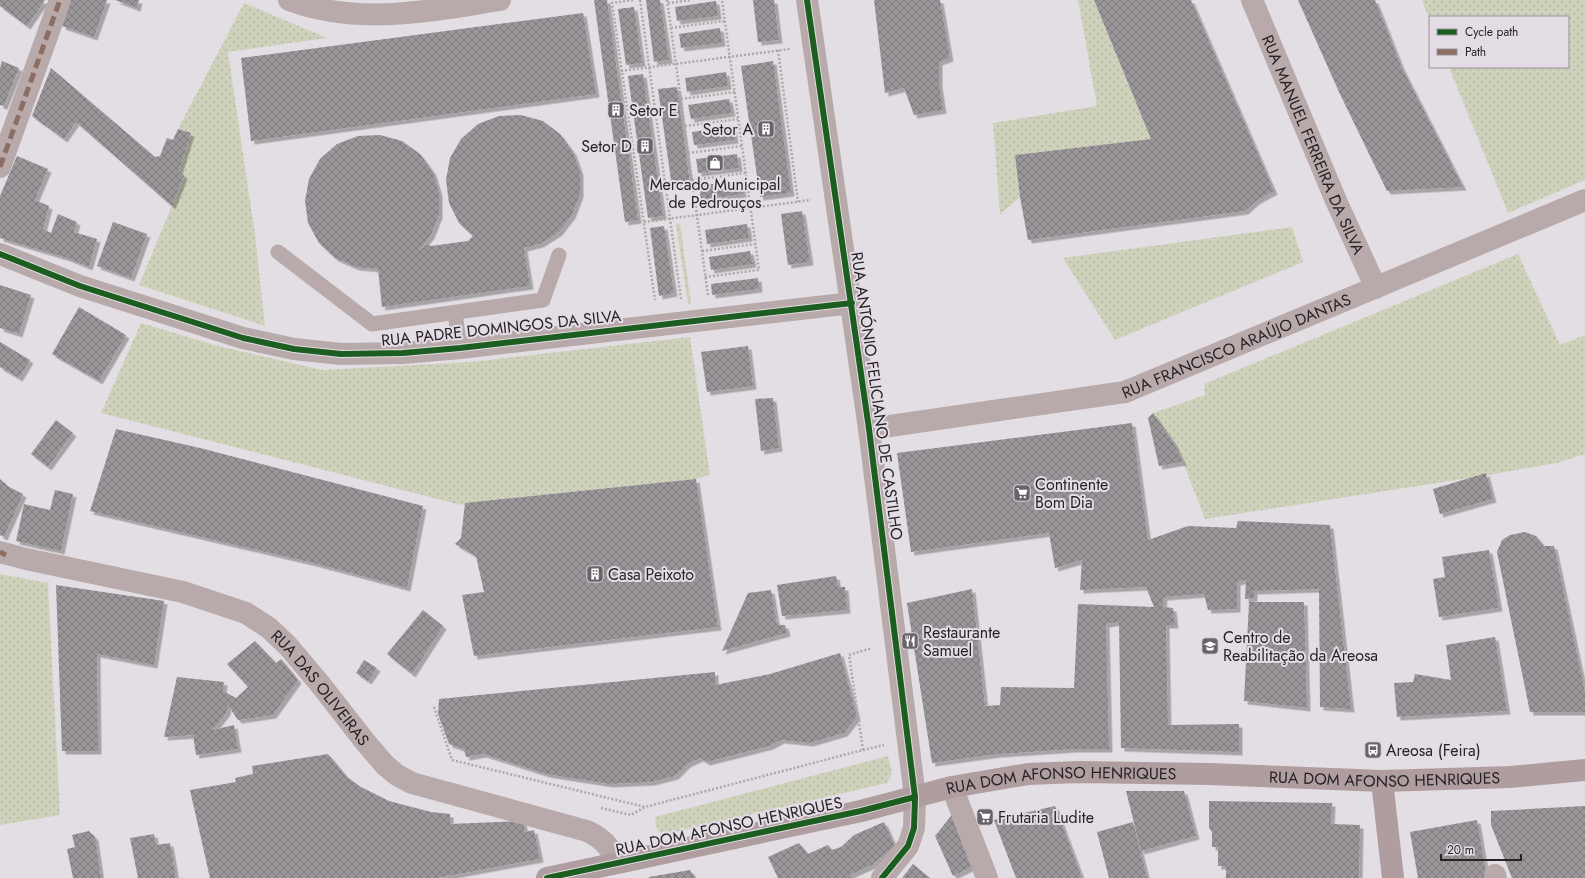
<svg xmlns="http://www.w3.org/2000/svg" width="1585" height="878" font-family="Jost,sans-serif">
<defs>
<pattern id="grass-dots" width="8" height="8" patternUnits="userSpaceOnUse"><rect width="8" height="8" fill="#cfd2bb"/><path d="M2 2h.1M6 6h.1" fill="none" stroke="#b2b4a1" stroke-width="1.8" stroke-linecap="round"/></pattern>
<pattern id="building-cross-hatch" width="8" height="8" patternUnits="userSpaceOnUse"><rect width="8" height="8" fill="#9a9599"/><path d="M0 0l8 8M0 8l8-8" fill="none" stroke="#7d797d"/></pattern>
<filter id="shadow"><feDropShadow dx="3.5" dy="3.5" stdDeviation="0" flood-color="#0004"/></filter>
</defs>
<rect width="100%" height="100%" fill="#e3dee3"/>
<g fill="url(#grass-dots)">
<polygon points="1078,0 1094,0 1151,139 1016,155 1020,197 1000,215 993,123 1097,106"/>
<polygon points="1422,0 1585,0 1585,180 1508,213 1449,67 1568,67 1568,17 1430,17 1430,21"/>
<polygon points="244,3 327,38 228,52 255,235 265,326 139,285 184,177 179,171 191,134 178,129"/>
<polygon points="680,223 691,304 688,304 676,224"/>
<polygon points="1292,227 1303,262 1115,340 1063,258"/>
<polygon points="1518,254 1560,345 1585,335 1585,454 1557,463 1482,476 1205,519 1183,462 1174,443 1153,413 1205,395 1204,384"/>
<polygon points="141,323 218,346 322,370 471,362 690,337 710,475 696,479 466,503 461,505 101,413"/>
<polygon points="0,574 48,583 60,815 0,825"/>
<polygon points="888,756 892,773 887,783 661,835 656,827 655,817"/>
</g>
<g fill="url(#building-cross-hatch)" filter="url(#shadow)">
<polygon points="0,0 45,0 27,26 0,6"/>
<polygon points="71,0 107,0 94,37 62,26"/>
<polygon points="115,0 139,0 137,8"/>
<polygon points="594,0 607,0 638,220 625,222"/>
<polygon points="646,0 660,0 669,60 654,62"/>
<polygon points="753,0 774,0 779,40 758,42"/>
<polygon points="874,0 940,0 950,58 939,62 939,84 943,110 914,115 904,88 885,93"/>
<polygon points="1094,0 1191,0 1274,191 1256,201 1245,211 1028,240 1020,197 1015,155 1151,139"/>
<polygon points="1298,0 1375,0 1401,66 1463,187 1387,191 1339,92"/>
<polygon points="716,1 718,16 677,21 675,7"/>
<polygon points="634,7 642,63 626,65 618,9"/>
<polygon points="583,13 596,94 251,141 241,58"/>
<polygon points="720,28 722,43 681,48 679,34"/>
<polygon points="2,61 19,68 4,106 0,105 0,68"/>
<polygon points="773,61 791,193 760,197 741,66"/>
<polygon points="51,68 155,157 160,156 167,138 173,140 178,129 191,133 179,171 184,176 172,206 76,122 64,139 32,116"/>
<polygon points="726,72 728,86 687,92 685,78"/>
<polygon points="643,74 663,216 648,218 628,76"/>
<polygon points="677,87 690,184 672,187 658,89"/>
<polygon points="729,99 732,113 691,119 688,105"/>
<polygon points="521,115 543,121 560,134 573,152 580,172 580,194 572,215 559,232 540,244 524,248 530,286 382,307 378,269 356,267 335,258 319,243 308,223 305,201 309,179 320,159 337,144 358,136 380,135 402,141 420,154 433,172 439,193 439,215 431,235 418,252 427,244 431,246 468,241 473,236 459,223 449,203 446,180 450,158 461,139 478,124 499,116"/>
<polygon points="733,126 735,140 694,145 692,132"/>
<polygon points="737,154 739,168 698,173 696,159"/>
<polygon points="17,156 48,169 35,200 49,206 43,229 51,233 58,214 77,222 74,232 97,239 89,267 67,258 0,238 0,196"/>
<polygon points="741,180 743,194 701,200 699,186"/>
<polygon points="802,211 810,262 788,265 781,214"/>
<polygon points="113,222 147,234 131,278 97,266"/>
<polygon points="747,224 749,238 707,244 705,230"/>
<polygon points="664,226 674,293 659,296 650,228"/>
<polygon points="750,251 753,264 711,270 709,257"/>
<polygon points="758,278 759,289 712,295 711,284"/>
<polygon points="0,285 31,295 19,334 0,328"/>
<polygon points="79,307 126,335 99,381 52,354"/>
<polygon points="0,342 30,360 19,378 0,367"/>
<polygon points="748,346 753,386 707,392 701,352"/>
<polygon points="773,398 779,448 761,451 755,399"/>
<polygon points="1153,413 1174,443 1183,462 1159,466 1148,418"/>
<polygon points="56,420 73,433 48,467 31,454"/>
<polygon points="1132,423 1148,540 1188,526 1236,528 1238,521 1330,525 1351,709 1320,707 1319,589 1254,591 1254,598 1245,599 1246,580 1237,582 1237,609 1208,610 1204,594 1164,597 1163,607 1173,608 1175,625 1166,625 1168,725 1239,724 1239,752 1121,748 1119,622 1106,624 1109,749 1073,749 998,754 932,763 907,603 972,589 985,706 1000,705 1001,687 1074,688 1078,604 1154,607 1146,587 1080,590 1082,560 1055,568 1049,533 911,552 897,453"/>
<polygon points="116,429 200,448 423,506 407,588 313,563 90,511"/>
<polygon points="1486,473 1493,499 1440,514 1433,489"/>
<polygon points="0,479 9,487 23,494 4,537 0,535"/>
<polygon points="696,479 718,627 474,656 462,595 484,592 476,556 455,544 461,538 465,503"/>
<polygon points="55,490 73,494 61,551 16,541 24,504 50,510"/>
<polygon points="1525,532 1536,536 1544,546 1554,546 1585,692 1585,712 1530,712 1497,552 1502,540 1510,535"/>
<polygon points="1489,550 1499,608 1439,617 1433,579 1445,577 1442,557"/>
<polygon points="836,576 838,587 845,587 847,610 782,616 777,585"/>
<polygon points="56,585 164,601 154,665 97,654 98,751 62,751"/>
<polygon points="771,590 777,625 785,625 787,633 722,651 748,593"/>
<polygon points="1249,602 1304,602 1307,708 1244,701"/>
<polygon points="423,610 443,626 412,674 387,654"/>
<polygon points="1495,637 1507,711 1397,717 1394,683 1413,682 1415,674 1451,680 1446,645"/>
<polygon points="255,641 276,663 281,659 298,680 273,715 238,720 228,705 227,712 213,730 234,725 238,749 196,755 193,735 164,737 177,677 224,682 223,691 236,698 248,687 227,664"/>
<polygon points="840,653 857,717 844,733 810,743 781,740 770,746 707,762 700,758 687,764 675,776 652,782 609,784 546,774 483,754 466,757 464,749 449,744 438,714 439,699 715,672 715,685 770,674"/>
<polygon points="364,660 377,668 368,681 356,673"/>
<polygon points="328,754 347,777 361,787 389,801 431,812 450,814 450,824 523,821 525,832 534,830 540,859 437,878 210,878 190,790 236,782 235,778 253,774 252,766"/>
<polygon points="1126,791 1184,791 1196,836 1141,851"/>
<polygon points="1209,801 1332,803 1331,824 1360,825 1359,878 1226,878 1226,866 1218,866 1218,847 1212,847 1212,832 1209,828"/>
<polygon points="1055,806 1082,878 1016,878 994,820"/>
<polygon points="1585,806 1585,878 1512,878 1491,825 1491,811"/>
<polygon points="955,811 980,863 953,876 935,836"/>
<polygon points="1477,820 1487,878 1418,878 1410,832"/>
<polygon points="884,822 895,846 872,865 850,875 851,878 778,878 768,857 799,843 808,854 828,845 832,850 841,847 854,835"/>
<polygon points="1133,822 1147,878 1109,878 1097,832"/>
<polygon points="89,831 95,837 101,878 73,878 67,849 75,847 72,835"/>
<polygon points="154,834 156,845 170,843 176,878 138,878 130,838"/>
<polygon points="913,864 930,878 902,878"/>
<polygon points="690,870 695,878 649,878 649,877"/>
</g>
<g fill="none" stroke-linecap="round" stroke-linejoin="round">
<g stroke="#b0a6a8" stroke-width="2.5" stroke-dasharray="2 2" stroke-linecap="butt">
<polyline points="633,0 612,3 655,300"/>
<polyline points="640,0 681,299"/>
<polyline points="667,0 708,295"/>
<polyline points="668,3 691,0"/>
<polyline points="671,28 724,21"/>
<polyline points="778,50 798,202"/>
<polyline points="621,71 790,49"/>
<polyline points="681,99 735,92"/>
<polyline points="685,126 738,119"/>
<polyline points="688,153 742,146"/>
<polyline points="692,180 746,173"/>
<polyline points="644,222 811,200"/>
<polyline points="702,251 755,244"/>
<polyline points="705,277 759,270 722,0"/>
<polyline points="434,707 452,760 645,807 863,750 849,655 872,648"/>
<polyline points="863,750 884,745"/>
<polyline points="601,808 631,815 645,807"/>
</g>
<g stroke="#b8a9aa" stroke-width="15">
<polyline points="278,252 372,324 543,300 559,255"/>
<polyline points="455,313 460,348"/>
</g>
<g stroke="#b8a9aa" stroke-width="22">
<path d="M289,0C358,26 429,11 500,0"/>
<polyline points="807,0 869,429 915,797 914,828 908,846 882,878"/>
<path id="s1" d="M1252,0L1337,203L1376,288"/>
<polyline points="0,167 60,0"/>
<polyline points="0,254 80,286 243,338 294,349 341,354 403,353 460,348 852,303"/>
<path id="s2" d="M869,429L1125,392L1585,200"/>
<path id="s3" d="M0,552L26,559L183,592L246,613L269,628L288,646L320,684L366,743L385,765L397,775L412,783L587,831C602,838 611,847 617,863"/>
<polyline points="952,787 987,878"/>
<polyline points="1495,875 1496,878"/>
</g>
<g stroke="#b09d9f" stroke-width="22">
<polyline points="1382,781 1393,878"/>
<path id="s4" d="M547,878L861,811L952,787L1028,774L1079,772L1209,774L1382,781L1510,777L1585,770"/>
</g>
<g stroke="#8d6e63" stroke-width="5" stroke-dasharray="10 5" stroke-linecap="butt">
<polyline points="0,167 60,0"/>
<polyline points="0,552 6,555"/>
</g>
<defs>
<g id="cycleway">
<polyline points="807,0 869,429 915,797 914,828 908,846 882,878"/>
<polyline points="0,254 80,286 243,338 294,349 341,354 403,353 460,348 852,303"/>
<polyline points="547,878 861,811 915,797"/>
</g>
</defs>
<use href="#cycleway" stroke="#e4dce5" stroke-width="8"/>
<use href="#cycleway" stroke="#1b5e20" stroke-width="6"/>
</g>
<defs>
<symbol id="building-square" viewBox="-11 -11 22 22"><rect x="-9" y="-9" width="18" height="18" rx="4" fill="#686469" stroke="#e4dce5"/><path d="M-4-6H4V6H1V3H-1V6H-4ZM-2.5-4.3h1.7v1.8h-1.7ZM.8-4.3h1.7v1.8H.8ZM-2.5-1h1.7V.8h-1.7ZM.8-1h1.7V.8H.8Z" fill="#fff"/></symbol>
<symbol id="shop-square" viewBox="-11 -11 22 22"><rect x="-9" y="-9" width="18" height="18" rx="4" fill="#686469" stroke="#e4dce5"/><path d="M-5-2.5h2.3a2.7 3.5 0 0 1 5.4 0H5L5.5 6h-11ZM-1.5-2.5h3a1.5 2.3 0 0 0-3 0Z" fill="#fff"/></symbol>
<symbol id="supermarket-square" viewBox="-11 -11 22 22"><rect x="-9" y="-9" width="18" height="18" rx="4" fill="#686469" stroke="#e4dce5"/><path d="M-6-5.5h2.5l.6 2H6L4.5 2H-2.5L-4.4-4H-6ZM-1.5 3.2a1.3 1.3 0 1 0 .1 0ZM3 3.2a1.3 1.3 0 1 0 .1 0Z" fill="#fff"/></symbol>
<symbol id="restaurant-square" viewBox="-11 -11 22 22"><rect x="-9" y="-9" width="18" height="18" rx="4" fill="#686469" stroke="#e4dce5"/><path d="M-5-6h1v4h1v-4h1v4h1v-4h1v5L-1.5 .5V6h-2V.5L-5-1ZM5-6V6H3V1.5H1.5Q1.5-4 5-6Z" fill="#fff"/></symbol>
<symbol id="school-square" viewBox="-11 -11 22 22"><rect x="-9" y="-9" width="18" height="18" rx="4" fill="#686469" stroke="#e4dce5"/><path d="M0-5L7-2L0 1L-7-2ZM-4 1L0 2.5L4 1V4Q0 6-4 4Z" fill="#fff"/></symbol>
<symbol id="bus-square" viewBox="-11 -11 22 22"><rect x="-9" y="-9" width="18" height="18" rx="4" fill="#686469" stroke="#e4dce5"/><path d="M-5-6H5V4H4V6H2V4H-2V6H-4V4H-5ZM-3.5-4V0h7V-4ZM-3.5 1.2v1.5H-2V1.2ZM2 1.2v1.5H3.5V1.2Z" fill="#fff"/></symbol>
</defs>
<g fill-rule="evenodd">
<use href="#building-square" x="606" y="100" width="20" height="20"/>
<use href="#building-square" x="756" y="119" width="20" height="20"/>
<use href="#building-square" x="635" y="136" width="20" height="20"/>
<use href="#shop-square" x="705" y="153" width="20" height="20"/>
<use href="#supermarket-square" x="1012" y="483" width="20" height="20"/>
<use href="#building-square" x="585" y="564" width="20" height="20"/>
<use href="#restaurant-square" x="900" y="631" width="20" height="20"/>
<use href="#school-square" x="1200" y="636" width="20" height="20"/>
<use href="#bus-square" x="1363" y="740" width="20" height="20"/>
<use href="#supermarket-square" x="975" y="807" width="20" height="20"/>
</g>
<g text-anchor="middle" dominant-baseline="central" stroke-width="4" stroke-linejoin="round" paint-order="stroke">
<g font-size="16" fill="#262327" stroke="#e4dce5" text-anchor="start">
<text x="629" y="110">Setor E</text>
<text x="753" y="129" text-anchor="end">Setor A</text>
<text x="632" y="146" text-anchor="end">Setor D</text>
<text x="715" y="184" text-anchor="middle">Mercado Municipal<tspan x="715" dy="18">de Pedrouços</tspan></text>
<text x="1035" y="484">Continente<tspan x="1035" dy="18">Bom Dia</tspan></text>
<text x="608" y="574">Casa Peixoto</text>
<text x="923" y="632">Restaurante<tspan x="923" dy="18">Samuel</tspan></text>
<text x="1223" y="637">Centro de<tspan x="1223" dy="18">Reabilitação da Areosa</tspan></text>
<text x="1386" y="750">Areosa (Feira)</text>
<text x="998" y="817">Frutaria Ludite</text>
</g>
<g font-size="16" fill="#262327" stroke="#e4dce5">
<text stroke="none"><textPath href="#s1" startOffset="157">RUA MANUEL FERREIRA DA SILVA</textPath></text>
<text transform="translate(501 328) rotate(-6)">RUA PADRE DOMINGOS DA SILVA</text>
<text stroke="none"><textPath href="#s2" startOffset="379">RUA FRANCISCO ARAÚJO DANTAS</textPath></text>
<text transform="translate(877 396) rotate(82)">RUA ANTÓNIO FELICIANO DE CASTILHO</text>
<text stroke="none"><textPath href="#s3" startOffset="360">RUA DAS OLIVEIRAS</textPath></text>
<text stroke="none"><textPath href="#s4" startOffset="849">RUA DOM AFONSO HENRIQUES</textPath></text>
<text stroke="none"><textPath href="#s4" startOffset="525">RUA DOM AFONSO HENRIQUES</textPath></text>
<text transform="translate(729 826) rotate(-12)">RUA DOM AFONSO HENRIQUES</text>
</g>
</g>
<rect x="1429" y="16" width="140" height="52" fill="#e4dce5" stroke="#989299"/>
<rect x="1437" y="29" width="20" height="6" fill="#1b5e20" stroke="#989299"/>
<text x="1465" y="36" font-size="12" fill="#262327">Cycle path</text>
<rect x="1437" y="49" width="20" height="6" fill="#8d6e63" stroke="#989299"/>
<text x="1465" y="56" font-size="12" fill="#262327">Path</text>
<path d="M1441 854v6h80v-6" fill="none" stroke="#262327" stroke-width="2"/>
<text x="1447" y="854" font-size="12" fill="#262327" stroke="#e4dce5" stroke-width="3" paint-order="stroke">20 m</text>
</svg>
